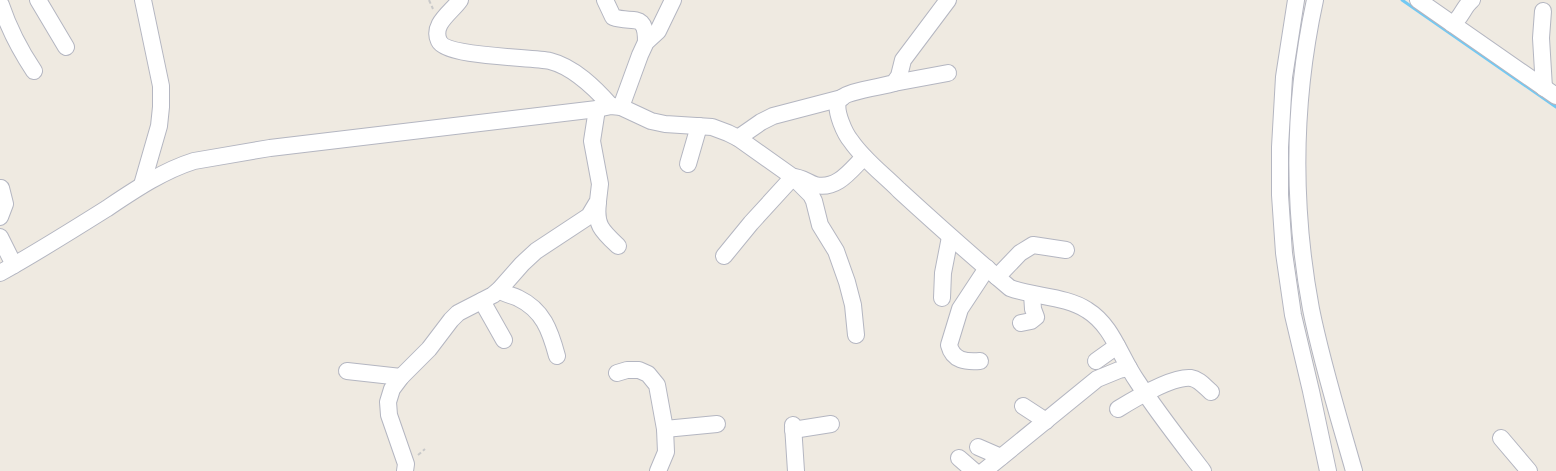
<svg xmlns="http://www.w3.org/2000/svg" width="1556" height="471" font-family="'DejaVu Sans',sans-serif">
<rect width="100%" height="100%" fill="#efeae1"/>
<g fill="none" stroke-linecap="round" stroke-linejoin="round">
<polyline stroke="#72c9f3" stroke-width="3" points="1402,0 1556,107"/>
<defs>
<g id="minor">
<polyline points="38,0 66,47"/>
<path d="M460,0C452,12 431,24 439,41C446,57 532,57 550,61C574,67 595,88 611,106"/>
<path d="M605,0L613,17C632,24 646,11 646,42"/>
<path d="M948,0L903,60L899,76L894,83C883,87 842,91 838,102C835,112 845,134 851,141C864,160 883,174 899,190C935,223 972,256 1010,288C1034,297 1066,296 1087,310C1113,326 1120,357 1137,381C1157,412 1180,441 1203,471"/>
<polyline points="1296,0 1284,77 1280,147 1280,195 1284,253 1293,315 1311,391 1328,471"/>
<path d="M1315,0C1293,101 1292,207 1311,309C1322,364 1339,418 1354,471"/>
<polyline points="1418,0 1556,96"/>
<path d="M1,5C9,29 20,50 34,71"/>
<polyline points="1543,11 1541,38 1544,88"/>
<path d="M1452,24C1462,18 1463,7 1472,0"/>
<polyline points="894,83 948,73"/>
<polyline points="621,107 640,55 646,42 658,31 673,0"/>
<polyline points="738,138 761,122 773,116 842,98"/>
<polyline points="688,164 699,126"/>
<polyline points="142,185 159,126 161,107 161,86 143,0"/>
<path d="M598,203C595,225 602,231 618,246"/>
<polyline points="0,217 5,204 1,188"/>
<polyline points="0,237 14,265"/>
<path d="M724,256L751,223L793,177C801,177 807,182 815,185C837,190 850,171 864,157"/>
<path d="M0,273C36,253 71,231 106,209C133,191 162,171 194,161L270,148L597,109L611,106L621,107L651,121L665,124L712,127L728,133L738,138L793,177L811,195L814,201L820,225L836,251L847,282L853,305L856,335"/>
<polyline points="997,277 1020,253 1033,245 1066,250"/>
<path d="M499,290C505,294 511,295 518,298C543,310 550,330 557,356"/>
<polyline points="942,298 943,273 950,237"/>
<polyline points="482,301 504,340"/>
<polyline points="1021,323 1031,321 1036,317 1033,309 1032,294"/>
<path d="M980,361C966,362 953,361 949,345L960,309L987,268"/>
<polyline points="1096,361 1117,346"/>
<polyline points="347,371 401,377"/>
<polyline points="617,373 627,370 639,370 648,374 657,385 665,429 666,452 658,471"/>
<polyline points="1023,406 1046,421"/>
<path d="M1118,409C1134,399 1173,376 1191,378C1199,379 1205,387 1211,392"/>
<polyline points="793,425 796,471"/>
<polyline points="665,429 717,424"/>
<polyline points="793,430 831,424"/>
<polyline points="1501,438 1529,471"/>
<polyline points="978,447 1001,457"/>
<polyline points="959,458 974,471"/>
<polyline points="405,471 406,464 389,415 388,402 392,389 401,377 429,349 451,320 458,313 493,295 499,290 522,264 536,251 589,216 598,201 600,184 592,141 597,109"/>
<polyline points="984,471 1097,379 1119,370 1129,368"/>
</g>
</defs>
<use href="#minor" stroke="#b4b6c1" stroke-width="18"/>
<g stroke="#c9c9c9" stroke-width="2" stroke-dasharray="4 2.5" stroke-linecap="butt">
<polyline points="429,0 433,9"/>
<polyline points="418,455 425,449"/>
</g>
<use href="#minor" stroke="#fff" stroke-width="16"/>
</g>
</svg>
